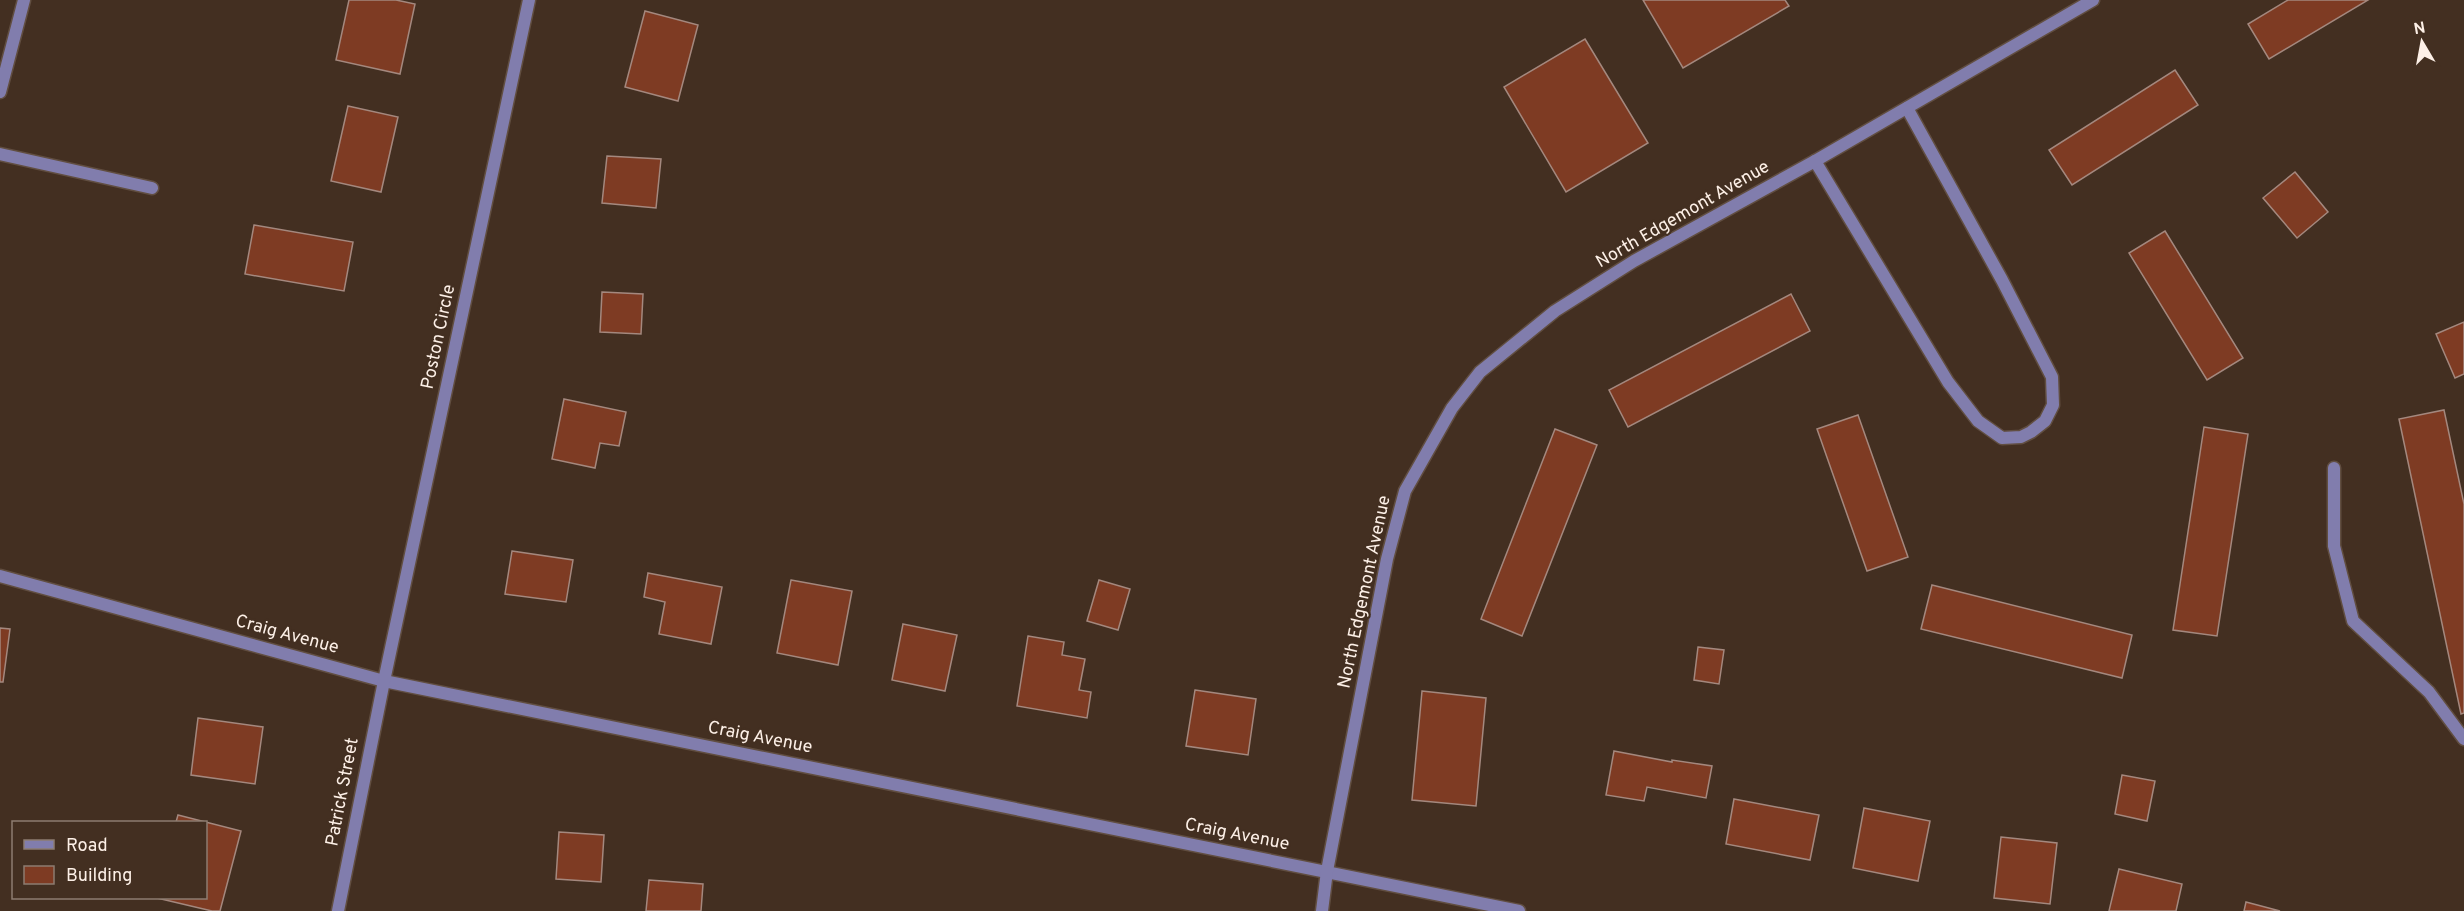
<svg xmlns="http://www.w3.org/2000/svg" width="2464" height="911" font-family="Overpass,sans-serif">
<rect width="100%" height="100%" fill="#432f21"/>
<g fill="#7e3b23" stroke="#a4887e" stroke-width="1.5">
<polygon points="349,0 396,0 415,4 400,74 336,60"/>
<polygon points="1643,0 1785,0 1789,6 1683,68"/>
<polygon points="2288,0 2368,0 2269,59 2248,24"/>
<polygon points="645,11 698,25 678,101 625,87"/>
<polygon points="1585,39 1648,143 1566,192 1504,87"/>
<polygon points="2175,70 2198,105 2072,185 2049,150"/>
<polygon points="348,106 398,117 381,192 331,181"/>
<polygon points="607,156 661,159 656,208 602,203"/>
<polygon points="2295,172 2328,212 2297,238 2263,198"/>
<polygon points="254,225 353,242 344,291 245,274"/>
<polygon points="2165,231 2243,358 2207,380 2129,253"/>
<polygon points="602,292 643,294 641,334 600,332"/>
<polygon points="1791,294 1810,331 1628,427 1609,390"/>
<polygon points="2464,322 2464,374 2455,378 2436,334"/>
<polygon points="564,399 626,412 619,446 600,443 595,468 552,459"/>
<polygon points="2444,410 2464,504 2464,713 2461,714 2399,419"/>
<polygon points="1858,415 1908,557 1867,571 1817,429"/>
<polygon points="2204,427 2248,434 2217,636 2173,630"/>
<polygon points="1555,429 1597,445 1522,636 1481,619"/>
<polygon points="512,551 573,560 566,602 505,594"/>
<polygon points="648,573 722,587 711,644 659,634 665,602 644,597"/>
<polygon points="791,580 852,591 838,665 777,653"/>
<polygon points="1099,580 1130,589 1118,630 1087,621"/>
<polygon points="1932,585 2132,635 2122,678 1921,629"/>
<polygon points="903,624 957,635 945,691 892,680"/>
<polygon points="0,628 10,629 3,682 0,682"/>
<polygon points="1028,636 1064,642 1062,655 1085,659 1079,690 1091,692 1087,718 1017,706"/>
<polygon points="1698,647 1724,650 1719,684 1694,680"/>
<polygon points="1195,690 1256,699 1248,755 1186,746"/>
<polygon points="1422,691 1486,698 1476,806 1412,800"/>
<polygon points="198,718 263,727 255,784 191,775"/>
<polygon points="1614,751 1672,762 1672,760 1712,766 1706,798 1647,787 1644,801 1606,795"/>
<polygon points="2122,775 2155,781 2147,821 2115,814"/>
<polygon points="1734,799 1819,815 1810,860 1726,844"/>
<polygon points="1864,808 1930,821 1918,881 1853,868"/>
<polygon points="178,815 241,831 220,911 212,911 157,898 206,898 206,822 176,822"/>
<polygon points="559,832 604,835 601,882 556,879"/>
<polygon points="2001,837 2057,843 2050,904 1994,898"/>
<polygon points="2119,869 2182,884 2176,911 2109,911"/>
<polygon points="649,880 703,884 701,911 646,911"/>
<polygon points="2246,902 2280,911 2244,911"/>
</g>
<g fill="none" stroke-linecap="round" stroke-linejoin="round">
<defs>
<polyline id="lane" points="2334,468 2334,546 2353,621 2429,692 2464,739"/>
<g id="street">
<polyline points="0,92 24,0"/>
<polyline points="0,154 152,188"/>
<polyline points="1815,161 1948,382 1978,421 2002,438 2021,437 2031,432 2045,421 2053,405 2052,377 2002,280 1907,108"/>
<polyline points="0,576 384,681 1519,911"/>
<polyline points="338,911 384,681 529,0"/>
<polyline points="1322,911 1327,871 1387,559 1405,491 1452,408 1480,372 1555,311 1634,261 1815,161 2093,0"/>
</g>
</defs>
<use href="#lane" stroke="#614e41" stroke-width="15"/>
<use href="#street" stroke="#614e41" stroke-width="15"/>
<use href="#lane" stroke="#817dad" stroke-width="12"/>
<use href="#street" stroke="#817dad" stroke-width="12"/>
</g>
<g text-anchor="middle" dominant-baseline="central" stroke-width="4.5" stroke-linejoin="round" paint-order="stroke">
<g font-size="18" fill="#fdf0e7" stroke="#432f21">
<text transform="translate(1683 215) rotate(-30)">North Edgemont Avenue</text>
<text transform="translate(439 337) rotate(-78)">Poston Circle</text>
<text transform="translate(1365 592) rotate(-78)">North Edgemont Avenue</text>
<text transform="translate(287 635) rotate(15)">Craig Avenue</text>
<text transform="translate(760 738) rotate(11)">Craig Avenue</text>
<text transform="translate(343 792) rotate(-79)">Patrick Street</text>
<text transform="translate(1237 835) rotate(11)">Craig Avenue</text>
</g>
</g>
<rect x="12" y="821" width="195" height="78" fill="#432f21" stroke="#8d7c70" stroke-width="1.5"/>
<rect x="24" y="840" width="30" height="9" fill="#817dad" stroke="#8d7c70" stroke-width="1.5"/>
<text x="66" y="851" font-size="18" fill="#fdf0e7">Road</text>
<rect x="24" y="866" width="30" height="18" fill="#7e3b23" stroke="#8d7c70" stroke-width="1.5"/>
<text x="66" y="881" font-size="18" fill="#fdf0e7">Building</text>
<g transform="translate(2422 42) rotate(350)" stroke="#432f21" stroke-width="4.5" paint-order="stroke">
<path d="M0-4.5L10 22L0 15L-10 22Z" fill="#fdf0e7"/>
<text y="-9" font-size="16" font-weight="bold" text-anchor="middle" fill="#fdf0e7">N</text>
</g>
</svg>
